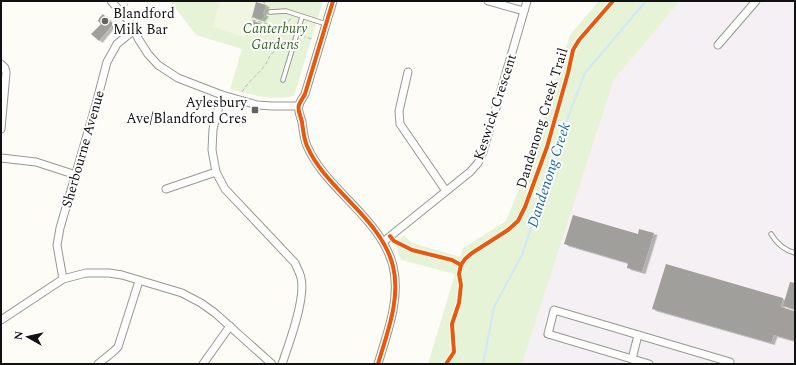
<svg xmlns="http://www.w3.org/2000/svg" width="796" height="365" font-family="Spectral,serif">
<defs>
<filter id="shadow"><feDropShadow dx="3.5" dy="2" stdDeviation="0" flood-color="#0004"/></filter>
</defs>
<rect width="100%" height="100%" fill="#fdfcf7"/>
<polygon fill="#f5f0f3" points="680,1 795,1 795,364 522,364 614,80"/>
<g fill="#e7f3d7">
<path d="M170,1H323L294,96C272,101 252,95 230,89L242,49L196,35Z"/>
<path d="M599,1H680L614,80L522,364H428L455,274L401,260C397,248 393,244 404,235L412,243L460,257L463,248L506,221L528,167L570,35Z"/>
</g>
<polygon fill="#f0f6e1" points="220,1 256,2 245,37 212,27"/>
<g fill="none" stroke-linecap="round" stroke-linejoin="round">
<polyline stroke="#cde8f7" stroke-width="2" points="483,364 494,307 522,255 568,117 585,73 646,1"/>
</g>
<g fill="#a19f9c" filter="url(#shadow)">
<polygon points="256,2 266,5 263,14 265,14 264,17 263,17 262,20 252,17"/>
<polygon points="103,14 113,24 99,41 91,34 101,24 98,21 99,18"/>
<polygon points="253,21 262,24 260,30 252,27"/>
<polygon points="573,215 638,234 639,229 654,233 642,272 627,268 628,263 564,244"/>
<polygon points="666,264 783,298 781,307 794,311 794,309 783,306 790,282 795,283 795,341 774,335 771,343 652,309"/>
</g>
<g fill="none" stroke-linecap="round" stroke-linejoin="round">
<defs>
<g id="lane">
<polyline points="270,12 286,11 326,24"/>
<polyline points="283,80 302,17"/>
<path d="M771,234C777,244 784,250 795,253"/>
</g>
<g id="street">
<polyline points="111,1 129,21 139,40 148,54 158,65 178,78 222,95 257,105 272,106 299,106"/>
<path d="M333,1L305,94C303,98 300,101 299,105C297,110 301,117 302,122C303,130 304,139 307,146C326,190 381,218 393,266C401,299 387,333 378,364"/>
<polyline points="488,1 524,11"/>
<polyline points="718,45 756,1"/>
<polyline points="1,64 5,68 6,73 1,129"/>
<polyline points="408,72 399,111 400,124 446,191"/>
<path d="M222,95L213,129L212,150L216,172L225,189L295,263C297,268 300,273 301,278C306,298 289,344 282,364"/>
<polyline points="1,158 36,162 76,175"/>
<polyline points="166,189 216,172"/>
<polyline points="383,242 470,172 478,163 483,152 527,1"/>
<polyline points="63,279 57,245 60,228 96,104 107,62 117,44 134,30"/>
<polyline points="1,320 63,279 86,273 109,273 122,275 182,293 201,303 215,313 272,364"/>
<polyline points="632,359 638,335"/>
<polyline points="98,364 114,351 118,347 139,281"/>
<polyline points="203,364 230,326"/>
<polyline points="649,364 548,334 554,310 730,362 729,364"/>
</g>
</defs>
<use href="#lane" stroke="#979795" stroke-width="5.5"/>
<use href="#street" stroke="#979795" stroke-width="9"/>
<g stroke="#b9b9b8" stroke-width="1" stroke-dasharray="4 2" stroke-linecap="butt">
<polyline points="262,1 266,4 268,7"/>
<polyline points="257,2 257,1"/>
<polyline points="126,7 129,1"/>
<polyline points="279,29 286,25 291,18"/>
<polyline points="279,30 291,33"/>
<polyline points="302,36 312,39"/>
<path d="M242,92C250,78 265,71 270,55C278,50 279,44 282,35L276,26L252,20V17"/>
</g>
<use href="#lane" stroke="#fffffe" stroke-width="3.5"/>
<use href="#street" stroke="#fffffe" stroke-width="7"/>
<defs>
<g id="cycleway">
<path d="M333,1L305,94C303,98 300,101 299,105C297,110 301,117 302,122C303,130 304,139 307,146C326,190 381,218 393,266C401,299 387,333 378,364"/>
<polyline points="390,236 394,241 412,250 452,260 461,265"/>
<polyline points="446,364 454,352 452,324 459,303 461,285 459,274 461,265 465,259 472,253 508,230 518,221 525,207 547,147 568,73 573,50 579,40 613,1"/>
</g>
</defs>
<use href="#cycleway" stroke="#fff" stroke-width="6"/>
<use href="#cycleway" stroke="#e8590c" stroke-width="4"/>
</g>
<g fill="#646362" stroke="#fff" stroke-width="1.5">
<circle cx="105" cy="21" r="4"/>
<rect x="251" y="106" width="8" height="8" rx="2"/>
</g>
<g text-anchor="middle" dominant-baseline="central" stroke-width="4" stroke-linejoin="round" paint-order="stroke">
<g font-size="14" fill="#111" stroke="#fff" text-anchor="start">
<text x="113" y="13">Blandford<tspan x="113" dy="16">Milk Bar</tspan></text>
<text x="247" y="102" text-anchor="end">Aylesbury<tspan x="247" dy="16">Ave/Blandford Cres</tspan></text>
</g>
<g font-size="14" font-style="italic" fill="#2f6b1f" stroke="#fff">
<text x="275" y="28">Canterbury<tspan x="275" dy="16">Gardens</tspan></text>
</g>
<g font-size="14" fill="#111" stroke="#fff">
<text transform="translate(495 107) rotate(-72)">Keswick Crescent</text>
<text transform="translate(542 118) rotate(-73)">Dandenong Creek Trail</text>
<text transform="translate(83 149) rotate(-74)">Sherbourne Avenue</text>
</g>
<g font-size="15" font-style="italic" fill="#1768a6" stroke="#fff">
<text transform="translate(549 175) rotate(-72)">Dandenong Creek</text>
</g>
</g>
<rect width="796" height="365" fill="none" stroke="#111111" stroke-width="4"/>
<g transform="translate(28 337) rotate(278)" stroke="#ffffff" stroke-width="3" paint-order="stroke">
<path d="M0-3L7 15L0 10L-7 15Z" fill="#111111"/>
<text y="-6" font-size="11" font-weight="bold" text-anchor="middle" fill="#111111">N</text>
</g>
</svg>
